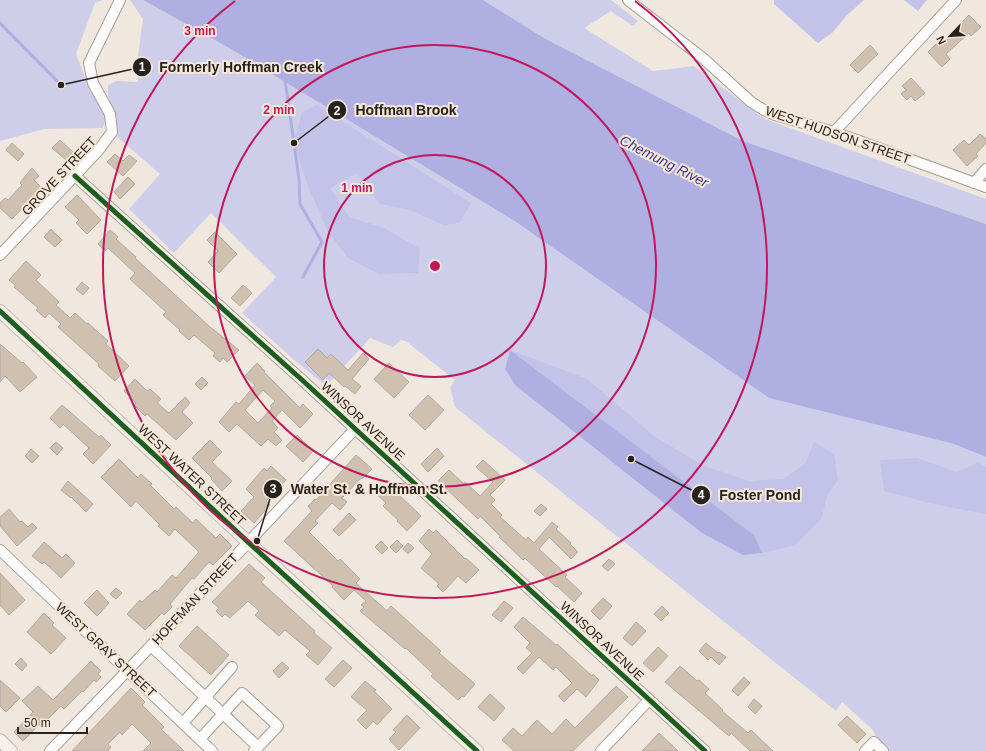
<svg xmlns="http://www.w3.org/2000/svg" width="986" height="751" font-family="Arial,sans-serif">
<rect width="100%" height="100%" fill="#f0e8df"/>
<g fill="#ceceea">
<polygon points="0,0 103,0 95,3 76,54 86,80 107,115 103,128 44,129 0,141"/>
<polygon points="130,0 143,0 229,48 513,220 769,398 954,444 986,457 986,751 889,751 878,740 872,729 842,702 836,711 455,407 450,387 455,380 407,342 401,340 393,347 370,338 326,386 293,359 242,313 276,277 211,213 174,253 129,209 160,174 115,135 117,118 108,97 108,85 117,81 138,82 138,56 143,19"/>
<polygon points="483,0 611,0 638,21 633,26 611,11 584,28 653,71 694,66 765,119 986,199 986,224 743,141 544,38"/>
</g>
<g fill="#c3c2e8">
<polygon points="774,0 864,0 846,16 832,33 818,43 774,4"/>
<polygon points="904,0 927,0 918,11"/>
<polygon points="317,105 471,203 459,223 444,225 407,209 380,204 357,173 330,188 349,217 384,228 420,249 418,273 379,274 348,258 328,232 308,186 294,143 302,112"/>
<polygon points="510,350 587,379 654,436 702,465 749,481 783,479 805,464 814,442 834,454 838,480 828,494 821,519 795,545 762,553 754,535"/>
<polygon points="917,458 956,472 977,463 986,467 986,514 933,504 884,491 880,460"/>
</g>
<g fill="#afafe1">
<polygon points="143,0 483,0 544,38 743,141 986,224 986,457 954,444 769,398 513,220 229,48"/>
<polygon points="510,350 754,535 762,553 743,555 702,533 515,385 505,369"/>
</g>
<g fill="none" stroke-linecap="round" stroke-linejoin="round">
<g stroke="#afafe1" stroke-width="3">
<polyline points="0,23 61,85"/>
<polyline points="285,80 299,179 300,204 322,242 303,277"/>
</g>
</g>
<g fill="#d0c0b0" stroke="#b0aaa3" fill-rule="evenodd">
<polygon points="969,15 981,27 971,36 969,33 946,54 950,59 942,67 928,52 936,44 938,46 961,25 960,24"/>
<polygon points="870,45 878,54 858,73 850,65"/>
<polygon points="911,78 925,93 915,101 911,96 907,100 901,94 906,90 902,86"/>
<polygon points="980,134 986,139 986,143 976,154 978,156 967,166 953,150 964,140 969,145"/>
<polygon points="60,140 73,152 66,160 52,148"/>
<polygon points="12,143 24,154 18,161 6,150"/>
<polygon points="115,154 123,161 129,155 137,161 123,176 107,162"/>
<polygon points="32,168 39,176 34,180 42,188 12,219 0,208 0,203 5,198 8,200 22,185 20,183"/>
<polygon points="128,177 135,184 120,199 114,192"/>
<polygon points="77,195 101,220 87,234 76,223 79,220 65,207"/>
<polygon points="51,229 62,240 55,247 44,237"/>
<polygon points="110,230 118,237 116,239 136,257 135,258 210,327 239,350 227,362 223,358 220,362 213,356 215,353 194,335 189,340 179,331 180,330 163,315 166,312 130,279 135,273 108,248 105,251 98,244"/>
<polygon points="215,232 237,254 219,273 208,262 218,251 207,240"/>
<polygon points="26,261 41,275 36,280 59,302 56,305 70,318 75,313 87,324 88,323 108,341 106,344 129,366 115,381 98,366 99,364 58,327 61,324 49,313 45,318 36,310 38,308 14,287 16,286 9,280"/>
<polygon points="82,282 89,288 83,295 76,289"/>
<polygon points="243,285 252,293 240,306 231,298"/>
<polygon points="0,344 22,363 23,362 37,377 20,392 5,376 0,382"/>
<polygon points="318,349 327,358 331,354 348,370 363,353 369,359 352,379 361,386 355,394 345,386 344,387 329,373 323,380 305,362"/>
<path d="M257,363L265,371L264,372L300,408L303,404L313,414L300,428L282,410L272,421L278,428L274,432L282,440L276,446L268,439L261,446L237,424L229,432L219,422L236,402L239,404L255,385L245,376ZM263,390L275,401L270,406L272,408L258,423L245,410Z"/>
<polygon points="389,363 409,382 394,398 374,379"/>
<polygon points="202,377 208,383 201,390 195,384"/>
<polygon points="135,379 147,391 150,389 161,399 157,403 169,413 185,397 190,403 182,412 193,423 176,440 147,414 145,416 134,405 136,403 124,391"/>
<polygon points="428,395 444,410 425,430 409,415"/>
<polygon points="62,405 99,437 101,435 111,445 93,464 83,454 89,448 63,424 60,428 50,418"/>
<polygon points="297,435 313,451 303,462 286,446"/>
<polygon points="210,440 222,452 212,462 232,481 222,491 211,479 212,478 192,458"/>
<polygon points="56,442 63,448 57,455 50,448"/>
<polygon points="437,448 444,456 428,472 421,464"/>
<polygon points="31,449 39,456 32,463 25,456"/>
<polygon points="356,455 372,469 362,479 361,478 342,498 347,502 340,510 332,503 315,521 318,523 309,532 338,561 340,559 360,579 356,583 387,611 391,606 441,651 439,653 475,684 464,697 462,696 458,700 431,676 433,674 406,648 405,649 360,611 364,607 361,605 366,601 354,590 344,600 332,587 333,586 284,541 312,511 308,506 315,499 316,500"/>
<polygon points="119,459 138,478 141,474 152,484 150,485 174,509 176,507 193,523 196,519 216,538 220,534 232,546 213,565 209,562 194,579 192,578 170,604 172,607 164,615 162,613 145,630 127,614 140,600 142,602 155,590 157,592 172,575 176,578 199,552 175,529 169,536 158,526 160,525 136,501 131,507 101,477"/>
<polygon points="483,460 505,480 490,495 495,500 491,504 502,515 500,517 526,540 528,537 534,543 552,522 558,527 556,529 571,543 570,544 578,552 571,559 549,537 539,549 567,575 565,577 582,593 574,602 557,586 556,587 525,558 523,560 499,537 500,536 480,516 478,519 438,481 449,470 464,484 465,482 480,496 493,482 476,467"/>
<polygon points="271,466 286,480 266,501 270,505 254,523 241,511 254,497 246,489 264,468 267,471"/>
<polygon points="68,481 93,504 86,512 71,497 71,498 61,490"/>
<polygon points="380,484 392,496 396,492 421,516 407,531 397,521 398,520 383,506 386,503 373,491"/>
<polygon points="541,504 547,509 540,516 534,511"/>
<polygon points="9,509 20,522 22,521 28,527 32,523 37,528 17,546 0,526 0,517"/>
<polygon points="349,513 356,520 339,536 333,530"/>
<polygon points="429,529 433,533 436,530 465,559 466,558 479,570 466,583 458,576 443,592 437,586 439,584 421,568 432,554 419,541"/>
<polygon points="397,540 403,546 396,553 390,547"/>
<polygon points="381,541 388,548 382,554 375,547"/>
<polygon points="44,542 62,558 66,554 75,563 61,578 44,562 42,564 32,556"/>
<polygon points="408,543 414,548 408,554 403,549"/>
<polygon points="609,559 615,564 608,571 602,566"/>
<polygon points="249,564 265,578 261,582 315,631 314,633 332,648 318,665 306,655 310,651 285,630 279,636 255,615 259,611 248,601 230,618 225,614 222,617 216,611 219,608 212,602"/>
<polygon points="0,573 25,600 9,615 0,605"/>
<polygon points="116,588 122,593 116,599 110,594"/>
<polygon points="97,590 109,603 97,616 84,603"/>
<polygon points="603,598 612,606 600,620 591,611"/>
<polygon points="504,601 513,608 501,622 492,615"/>
<polygon points="662,606 669,613 661,621 654,614"/>
<polygon points="44,613 54,623 52,625 66,638 51,654 27,632"/>
<polygon points="523,617 556,645 557,644 592,676 593,674 599,680 586,697 577,689 564,702 558,696 572,683 556,667 553,670 539,657 523,674 517,668 532,653 526,648 530,643 514,627"/>
<polygon points="636,622 646,631 632,646 623,638"/>
<polygon points="197,626 229,655 211,675 179,646"/>
<polygon points="706,643 718,653 719,652 726,657 719,665 711,657 708,660 699,651"/>
<polygon points="658,647 668,656 653,672 643,663"/>
<polygon points="21,658 27,665 22,671 15,664"/>
<polygon points="343,660 352,668 334,687 325,679"/>
<polygon points="91,661 101,671 98,674 101,677 96,682 94,680 83,692 82,691 64,709 61,706 44,723 42,722 23,741 14,732 33,712 22,701 38,686 53,700"/>
<polygon points="282,662 289,668 279,678 273,671"/>
<polygon points="680,666 697,681 699,680 709,689 705,693 723,710 722,711 748,733 751,730 773,751 750,751 731,733 729,736 665,682"/>
<polygon points="744,677 750,683 738,696 732,690"/>
<polygon points="0,680 20,698 6,712 0,706"/>
<polygon points="365,681 376,690 374,691 392,709 377,725 373,721 366,729 357,720 367,710 351,697"/>
<polygon points="616,686 628,697 573,751 514,751 502,740 513,728 522,736 537,720 552,734 566,719 575,728"/>
<polygon points="131,688 145,702 142,705 164,727 161,729 184,751 143,751 151,743 132,724 122,735 120,732 108,744 111,747 108,751 72,751"/>
<polygon points="490,694 505,708 494,721 478,707"/>
<polygon points="754,699 762,706 755,714 748,707"/>
<polygon points="407,715 420,728 399,750 389,739 396,732 393,730"/>
<polygon points="847,716 866,734 857,743 838,725"/>
<polygon points="659,733 678,751 642,751"/>
</g>
<g fill="none" stroke-linecap="round" stroke-linejoin="round">
<defs>
<g id="minor">
<polyline points="628,0 704,59 751,102 764,110 775,115 834,132 986,187"/>
<polyline points="834,132 956,0"/>
<polyline points="75,176 301,379 705,751"/>
<polyline points="974,183 986,169"/>
<polyline points="0,255 98,151 112,132 110,114 93,83 89,63 120,0"/>
<polyline points="0,550 212,751"/>
<polyline points="151,646 258,747 254,751"/>
<polyline points="183,723 232,667"/>
<polyline points="200,739 242,693 278,726 258,747"/>
<polyline points="50,751 128,670 355,429"/>
<polyline points="601,751 649,700"/>
<polyline points="865,751 874,742 883,751"/>
</g>
<g id="major">
<polyline points="0,311 248,542 477,751"/>
<polyline points="0,740 11,751"/>
</g>
</defs>
<use href="#minor" stroke="#a59e98" stroke-width="12"/>
<use href="#major" stroke="#c1b7ad" stroke-width="14"/>
<use href="#minor" stroke="#fdfcfa" stroke-width="10"/>
<use href="#major" stroke="#f5f0ec" stroke-width="12"/>
<defs>
<g id="cycleway">
<polyline points="75,176 301,379 705,751"/>
<polyline points="0,311 248,542 477,751"/>
</g>
</defs>
<use href="#cycleway" stroke="#f6e8d9" stroke-width="8"/>
<use href="#cycleway" stroke="#1b5e20" stroke-width="5"/>
</g>
<g fill="none" stroke="#c2185b" stroke-width="2">
<circle cx="435" cy="266" r="111"/>
<circle cx="435" cy="266" r="221"/>
<path d="M635 1A332 332 0 1 1 235 1"/>
</g>
<g text-anchor="middle" dominant-baseline="central" stroke-width="4" stroke-linejoin="round" paint-order="stroke">
<g font-size="13" fill="#28221d" stroke="#f6e8d9">
<text transform="translate(838 135) rotate(19)">WEST HUDSON STREET</text>
<text transform="translate(59 176) rotate(-47)">GROVE STREET</text>
<text transform="translate(363 421) rotate(43)">WINSOR AVENUE</text>
<text transform="translate(192 475) rotate(43)">WEST WATER STREET</text>
<text transform="translate(195 599) rotate(-47)">HOFFMAN STREET</text>
<text transform="translate(602 641) rotate(43)">WINSOR AVENUE</text>
<text transform="translate(106 650) rotate(43)">WEST GRAY STREET</text>
</g>
<g font-size="14" font-style="italic" fill="#3e3890" stroke="#f6e8d9">
<text transform="translate(664 161) rotate(27)">Chemung River</text>
</g>
</g>
<circle cx="435" cy="266" r="6" fill="#c2185b" stroke="#f6e8d9" stroke-width="2"/>
<g font-size="12" text-anchor="middle" font-weight="bold" fill="#c2185b" stroke="#f6e8d9" stroke-width="4" stroke-linejoin="round" paint-order="stroke">
<text x="200" y="35">3 min</text>
<text x="279" y="114">2 min</text>
<text x="357" y="192">1 min</text>
</g>
<path fill="none" stroke="#28221d" stroke-width="1.5" d="M61 85L142 67M294 143L337 110M257 541L273 489M631 459L701 495"/>
<g fill="#28221d" stroke="#f6e8d9" stroke-width="1.5">
<circle cx="61" cy="85" r="4"/>
<circle cx="294" cy="143" r="4"/>
<circle cx="257" cy="541" r="4"/>
<circle cx="631" cy="459" r="4"/>
<circle cx="142" cy="67" r="10"/>
<circle cx="337" cy="110" r="10"/>
<circle cx="273" cy="489" r="10"/>
<circle cx="701" cy="495" r="10"/>
</g>
<g font-size="12" text-anchor="middle" font-weight="bold" fill="#fff">
<text x="142" y="71">1</text>
<text x="337" y="115">2</text>
<text x="273" y="493">3</text>
<text x="701" y="499">4</text>
</g>
<g font-size="14" text-anchor="middle" font-weight="bold" fill="#28221d" stroke="#f6e8d9" stroke-width="4" stroke-linejoin="round" paint-order="stroke">
<text x="241" y="72">Formerly Hoffman Creek</text>
<text x="406" y="115">Hoffman Brook</text>
<text x="369" y="494">Water St. &amp; Hoffman St.</text>
<text x="760" y="500">Foster Pond</text>
</g>
<g transform="translate(950 36) rotate(245)" stroke="#f6e8d9" stroke-width="3" paint-order="stroke">
<path d="M0-3L7 15L0 10L-7 15Z" fill="#28221d"/>
<text y="-6" font-size="11" font-weight="bold" text-anchor="middle" fill="#28221d">N</text>
</g>
<path d="M18 727v6h69v-6" fill="none" stroke="#28221d" stroke-width="2"/>
<text x="24" y="727" font-size="12" fill="#28221d" stroke="#f6e8d9" stroke-width="3" paint-order="stroke">50 m</text>
</svg>
